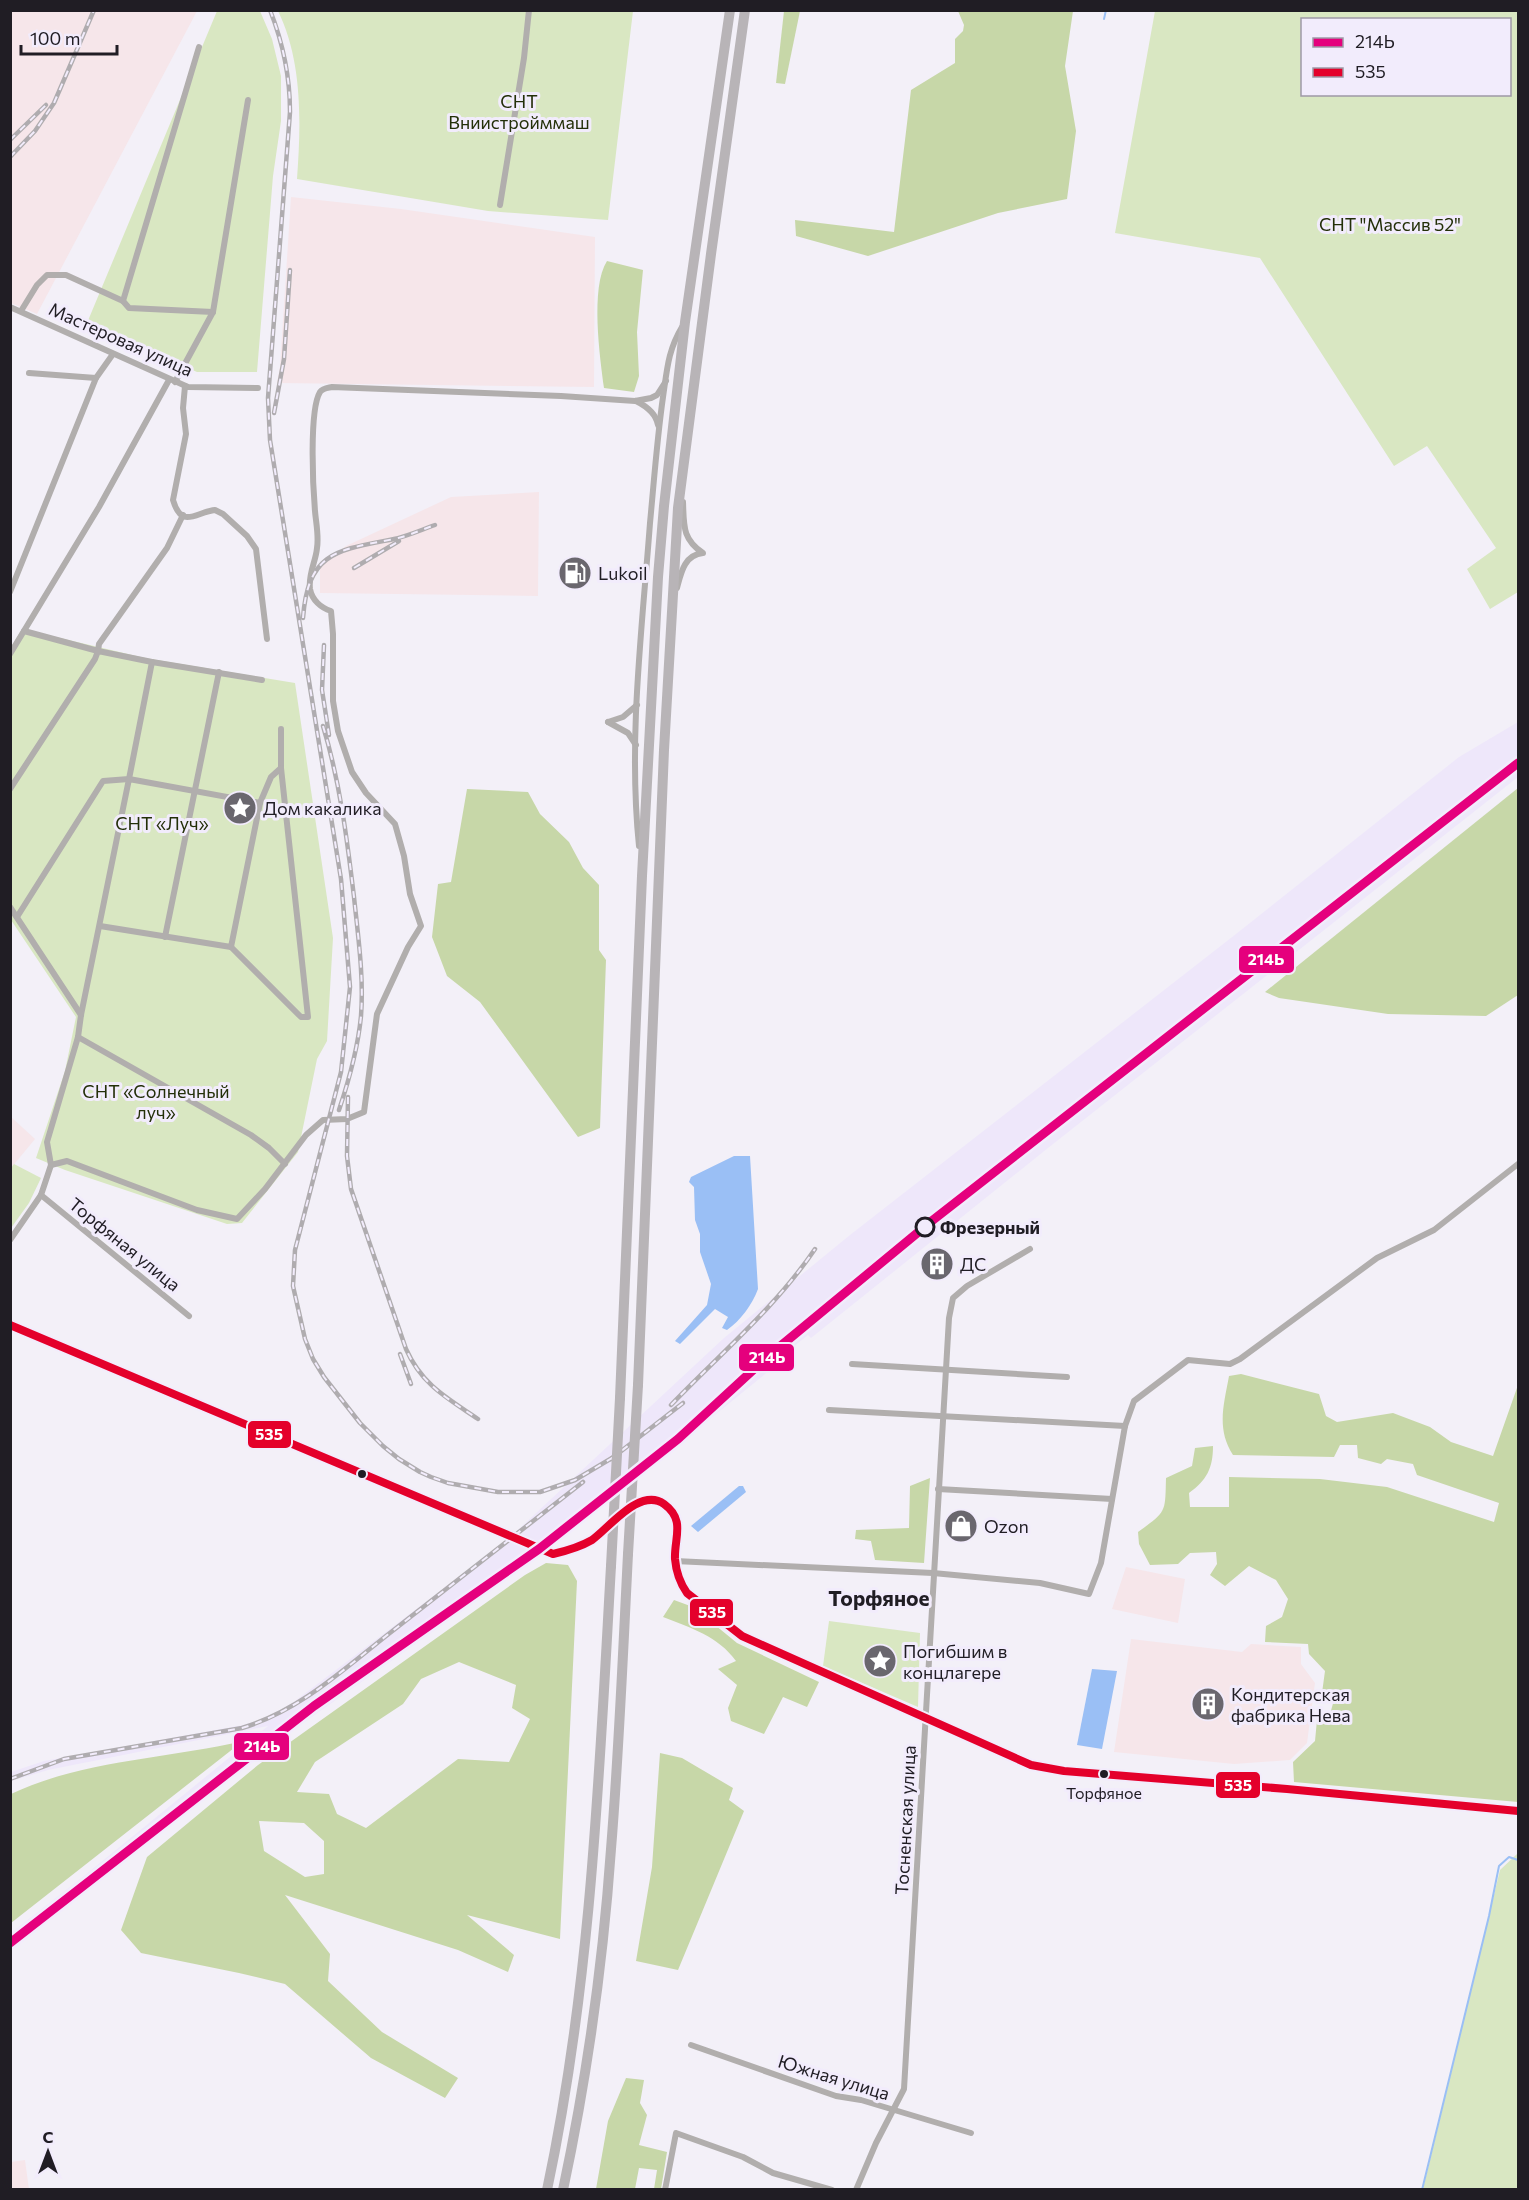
<svg xmlns="http://www.w3.org/2000/svg" width="1529" height="2200" font-family="Commissioner,sans-serif">
<rect width="100%" height="100%" fill="#f3f0f8"/>
<polygon fill="#eee7fa" points="1518,722 1518,777 1048,1148 811,1338 808,1335 778,1359 780,1362 551,1548 289,1733 11,1950 11,1933 84,1876 268,1726 48,1770 11,1781 11,1772 44,1761 243,1725 269,1717 295,1701 506,1541 724,1338 850,1235 1236,934 1459,757"/>
<g fill="#f6e6ea">
<polygon points="10,11 197,11 37,314 11,303"/>
<polygon points="291,197 401,209 595,237 594,387 277,383 280,367"/>
<polygon points="539,492 538,596 320,593 320,567 346,546 451,497"/>
<polygon points="11,1117 35,1139 11,1168"/>
<polygon points="1126,1567 1185,1579 1178,1623 1112,1609"/>
<polygon points="1131,1639 1242,1652 1251,1644 1301,1647 1301,1664 1315,1683 1307,1743 1290,1760 1234,1764 1114,1752"/>
<polygon points="25,2160 29,2189 11,2189 11,2162"/>
</g>
<g fill="#d9e7c2" fill-rule="evenodd">
<polygon points="217,11 260,11 272,39 281,76 281,121 273,176 257,372 197,372 87,323"/>
<path d="M278,11H633L608,220L488,211L297,179C301,124 303,62 278,11Z"/>
<path d="M1155,11H1518V592L1490,609L1467,569L1496,548L1427,446L1394,466L1260,258L1115,233ZM1302,20H1510V94H1302Z"/>
<polygon points="22,629 145,658 295,683 333,938 327,1041 317,1059 298,1152 242,1223 227,1224 65,1170 36,1158 65,1071 76,1017 11,920 10,649"/>
<polygon points="14,1164 41,1178 29,1203 11,1228 11,1168"/>
<polygon points="829,1621 920,1633 918,1707 823,1666"/>
<polygon points="1518,1848 1518,2189 1423,2189 1500,1870 1517,1854"/>
</g>
<g fill="#c7d7a8" fill-rule="evenodd">
<polygon points="784,11 800,11 785,84 776,83"/>
<polygon points="958,11 1073,11 1065,66 1076,131 1067,199 998,213 868,256 796,236 795,220 894,232 911,90 955,63 955,39 963,31 964,25"/>
<path d="M607,261L643,270L637,332L639,376L634,392L604,388C600,358 590,287 607,261Z"/>
<polygon points="1518,788 1518,995 1486,1016 1388,1014 1279,998 1265,992"/>
<polygon points="467,789 528,792 540,814 569,842 583,868 599,885 599,950 606,960 600,1128 578,1137 480,1002 447,976 432,937 438,884 451,882"/>
<path d="M1241,1374L1319,1394L1326,1416L1337,1422L1393,1413L1430,1427L1451,1442L1493,1456L1518,1385V1802L1294,1782L1293,1762L1315,1741L1317,1720L1330,1714L1334,1700L1322,1693L1325,1671L1309,1654L1308,1644L1265,1642L1266,1626L1282,1617L1288,1599L1276,1580L1249,1566L1225,1586L1210,1575L1217,1564L1216,1552L1190,1553L1178,1564L1150,1565L1139,1544L1138,1532C1167,1511 1165,1513 1166,1478L1192,1466L1195,1448L1213,1446C1213,1468 1207,1480 1189,1493L1190,1507H1229V1477L1320,1479L1387,1487L1494,1522L1499,1503L1417,1475L1413,1464L1387,1459L1381,1464L1358,1458L1357,1445H1340L1334,1457L1233,1455C1216,1429 1224,1404 1229,1376Z"/>
<polygon points="930,1478 924,1563 875,1560 871,1541 855,1539 856,1530 909,1528 910,1486"/>
<path d="M546,1563L568,1565L577,1581L560,1939L467,1915L514,1955L508,1972L458,1950L285,1895L330,1954L328,1981L382,2032L458,2078L445,2098L371,2058L285,1984L239,1973L141,1953L121,1930L147,1857L258,1765L525,1575ZM459,1662L516,1685L512,1708L530,1719L509,1762L458,1759L366,1828L337,1814L329,1794L297,1792L315,1762L403,1704L421,1679ZM259,1821L304,1823L324,1841V1874L305,1877L264,1851Z"/>
<path d="M674,1600L693,1607L737,1643L819,1682L807,1707L783,1697L764,1734L731,1721L728,1708L737,1685L718,1669L736,1661C718,1636 691,1628 663,1617Z"/>
<path d="M243,1741L11,1923V1794C83,1760 166,1759 243,1741Z"/>
<polygon points="660,1753 682,1758 733,1788 729,1800 744,1811 678,1970 636,1961 652,1867"/>
<polygon points="626,2078 644,2080 640,2103 647,2115 639,2145 667,2152 661,2189 654,2189 657,2170 639,2168 635,2189 596,2189 608,2121"/>
</g>
<g fill="#9abff5">
<path d="M734,1156H750L758,1289C752,1305 741,1320 727,1330L722,1328L728,1317L715,1309L680,1344L675,1341L707,1305L711,1284L700,1252V1234L695,1220L694,1187L689,1182L691,1177Z"/>
<polygon points="739,1486 743,1486 746,1492 698,1532 691,1526"/>
<polygon points="1092,1669 1117,1671 1102,1749 1077,1745"/>
</g>
<g fill="none" stroke-linecap="round" stroke-linejoin="round">
<g stroke="#9abff5" stroke-width="2">
<polyline points="1104,19 1106,10"/>
<polyline points="1422,2190 1489,1916 1499,1866 1509,1857 1518,1860"/>
</g>
<g stroke="#b1aead" stroke-width="6">
<polyline points="199,47 123,301 129,308 213,312"/>
<polyline points="500,205 524,58 529,10"/>
<polyline points="10,307 188,387 258,388"/>
<polyline points="21,311 37,285 47,275 66,275 123,301"/>
<polyline points="96,378 113,354"/>
<polyline points="175,382 213,312 248,100"/>
<path d="M185,386L183,408L186,434L173,500C182,530 196,512 215,510L223,514L247,536L256,549L267,639"/>
<path d="M636,401C646,406 656,413 658,425"/>
<path d="M677,588C681,573 684,555 703,553C682,539 684,525 683,502"/>
<polyline points="10,592 96,378 29,373"/>
<polyline points="24,631 98,651 99,644 167,548 183,515"/>
<polyline points="10,654 99,507 169,380"/>
<polyline points="152,662 262,680"/>
<polyline points="608,722 628,733 636,745"/>
<polyline points="608,722 623,717 637,705"/>
<polyline points="10,789 95,659 98,651 152,662 129,779 103,781 17,917"/>
<path d="M260,803L129,779L81,1015L78,1037L47,1142L51,1165L67,1161L197,1210L237,1219L265,1189L306,1135L323,1120L347,1119L364,1112L377,1014L408,947L421,926L410,894L404,856L395,824L366,793L352,772L338,731L333,701V634L331,611C321,608 312,600 310,589C308,574 316,561 317,548C319,536 316,523 315,511C313,488 309,410 320,392C323,388 328,388 332,387L561,396L635,401L651,398L657,395L666,381"/>
<path d="M639,846C628,739 642,630 650,523C654,481 657,439 663,397C667,370 668,350 682,327"/>
<polyline points="10,907 81,1015"/>
<polyline points="100,926 231,947 260,803 271,777 281,768 281,729"/>
<polyline points="165,937 219,672"/>
<polyline points="231,947 301,1017 308,1017 281,768"/>
<polyline points="78,1037 251,1135 269,1148 285,1164"/>
<polyline points="41,1195 189,1316"/>
<polyline points="10,1240 41,1195 51,1165"/>
<polyline points="852,1364 1067,1377"/>
<polyline points="829,1410 1125,1426"/>
<polyline points="938,1489 1112,1499"/>
<polyline points="675,1561 933,1573 1040,1583 1089,1594 1101,1563 1125,1426 1134,1401 1188,1360 1230,1364 1240,1359 1377,1258 1434,1230 1518,1164"/>
<polyline points="691,2045 836,2096 861,2100 971,2133"/>
<polyline points="665,2190 676,2133 743,2157 773,2173 832,2190"/>
<polyline points="856,2190 876,2143 904,2089 949,1318 953,1298 967,1286 1030,1249"/>
</g>
<polyline stroke="#b0adad" stroke-width="8" points="10,1325 512,1538 553,1554 567,1551 591,1540 636,1503 657,1500 667,1506 679,1525 675,1550 675,1561 681,1584 687,1593 742,1636 1031,1765 1064,1771 1287,1789 1518,1811"/>
<g stroke="#b8b4b7" stroke-width="10">
<polyline points="638,1385 664,750 678,508 711,254 745,10"/>
<polyline points="620,1398 642,876 658,577 664,506 685,322 730,10"/>
<path d="M547,2190C591,1983 599,1777 611,1566"/>
<path d="M563,2190C587,2077 603,1963 611,1849C619,1751 623,1652 628,1554"/>
</g>
<defs>
<g id="rail">
<path d="M270,10C283,43 290,77 290,112L268,398L270,440L341,879L350,987L341,1072L295,1250L293,1286L305,1339L313,1359L324,1377L360,1423L383,1446L399,1459L420,1472L431,1477L448,1483L498,1492H540L575,1480L617,1455"/>
<polyline points="10,140 46,105"/>
<polyline points="10,157 35,131 54,103 94,10"/>
<polyline points="274,413 284,359 290,270"/>
<polyline points="354,568 399,541"/>
<path d="M303,618C308,551 338,550 394,539C408,536 421,530 435,525"/>
<polyline points="324,645 322,690 329,735"/>
<path d="M323,726C340,782 347,839 354,897C358,936 364,977 361,1016C358,1048 349,1080 339,1110"/>
<path d="M348,1097L347,1156L351,1189L406,1349C422,1385 447,1398 478,1419"/>
<polyline points="400,1354 411,1384"/>
<path d="M671,1405C720,1354 775,1308 815,1249"/>
<polyline points="611,1459 683,1403"/>
<path d="M10,1779L64,1759L242,1728C302,1710 347,1666 395,1629C458,1580 520,1531 583,1482"/>
</g>
</defs>
<use href="#rail" stroke="#afacaf" stroke-width="4.5"/>
<use href="#rail" stroke="#f2ecfc" stroke-width="2" stroke-dasharray="7" stroke-linecap="butt"/>
<g stroke="#b8b4b7" stroke-width="10">
<polyline points="628,1554 638,1385"/>
<polyline points="611,1566 620,1398"/>
</g>
<defs>
<path id="bus-1" d="M10,1325L553,1554C566,1551 580,1547 592,1540C610,1527 640,1487 664,1504C686,1520 674,1538 675,1559C676,1571 680,1583 687,1593L742,1636L1031,1765L1064,1771L1287,1789L1518,1811"/>
</defs>
<use href="#bus-1" stroke="#f2ecfc" stroke-width="12"/>
<use href="#bus-1" stroke="#e4002b" stroke-width="8"/>
<defs>
<polyline id="rail-1" points="10,1943 314,1706 539,1549 678,1439 766,1358 933,1220 1518,763"/>
</defs>
<use href="#rail-1" stroke="#f2ecfc" stroke-width="14"/>
<use href="#rail-1" stroke="#e5007d" stroke-width="9"/>
</g>
<defs>
<symbol id="fuel-disc" viewBox="-11 -11 22 22"><circle r="9.5" fill="#6a676e" stroke="#f2ecfc"/><path d="M-5.5-6h7V0h2V4h1.3V-2.5L3-4.5l.8-.8L6-3V5H2.5V1h-1V6h-7ZM-4.2-4.7v3.2H.2V-4.7Z" fill="#fff"/></symbol>
<symbol id="sight-disc" viewBox="-11 -11 22 22"><circle r="9.5" fill="#6a676e" stroke="#f2ecfc"/><path d="M0-6L1.8-2.2L6-1.7L2.9 1.2L3.7 5.4L0 3.3L-3.7 5.4L-2.9 1.2L-6-1.7L-1.8-2.2Z" fill="#fff"/></symbol>
<symbol id="building-disc" viewBox="-11 -11 22 22"><circle r="9.5" fill="#6a676e" stroke="#f2ecfc"/><path d="M-4-6H4V6H1V3H-1V6H-4ZM-2.5-4.3h1.7v1.8h-1.7ZM.8-4.3h1.7v1.8H.8ZM-2.5-1h1.7V.8h-1.7ZM.8-1h1.7V.8H.8Z" fill="#fff"/></symbol>
<symbol id="shop-disc" viewBox="-11 -11 22 22"><circle r="9.5" fill="#6a676e" stroke="#f2ecfc"/><path d="M-5-2.5h2.3a2.7 3.5 0 0 1 5.4 0H5L5.5 6h-11ZM-1.5-2.5h3a1.5 2.3 0 0 0-3 0Z" fill="#fff"/></symbol>
</defs>
<g fill-rule="evenodd">
<use href="#fuel-disc" x="556" y="554" width="38" height="38"/>
<use href="#sight-disc" x="221" y="789" width="38" height="38"/>
<use href="#building-disc" x="918" y="1245" width="38" height="38"/>
<use href="#shop-disc" x="942" y="1507" width="38" height="38"/>
<use href="#sight-disc" x="861" y="1642" width="38" height="38"/>
<use href="#building-disc" x="1189" y="1685" width="38" height="38"/>
</g>
<circle fill="#f2ecfc" stroke="#201d24" stroke-width="3" cx="925" cy="1227" r="9"/>
<g fill="#201d24" stroke="#f2ecfc" stroke-width="2">
<circle cx="362" cy="1474" r="5"/>
<circle cx="1104" cy="1774" r="5"/>
</g>
<g text-anchor="middle" dominant-baseline="central" stroke-width="6" stroke-linejoin="round" paint-order="stroke">
<g font-size="16" fill="#201d24" stroke="#f2ecfc">
<text x="1104" y="1792">Торфяное</text>
</g>
<g font-size="18" fill="#232f08" stroke="#f2ecfc">
<text x="519" y="101">СНТ<tspan x="519" dy="21">Вниистройммаш</tspan></text>
<text x="1390" y="224">СНТ "Массив 52"</text>
<text x="162" y="823">СНТ «Луч»</text>
<text x="156" y="1091">СНТ «Солнечный<tspan x="156" dy="21">луч»</tspan></text>
</g>
<g font-size="18" fill="#201d24" stroke="#f2ecfc">
<text transform="translate(121 339) rotate(24)">Мастеровая улица</text>
<text transform="translate(125 1244) rotate(39)">Торфяная улица</text>
<text transform="translate(905 1820) rotate(-87)">Тосненская улица</text>
<text transform="translate(834 2077) rotate(17)">Южная улица</text>
</g>
<g font-size="18" fill="#201d24" stroke="#f2ecfc" text-anchor="start">
<text x="598" y="573">Lukoil</text>
<text x="263" y="808">Дом какалика</text>
<text x="960" y="1264">ДС</text>
<text x="984" y="1526">Ozon</text>
<text x="903" y="1651">Погибшим в<tspan x="903" dy="21">концлагере</tspan></text>
<text x="1231" y="1694">Кондитерская<tspan x="1231" dy="21">фабрика Нева</tspan></text>
</g>
<g font-size="18" font-weight="bold" fill="#201d24" stroke="#f2ecfc" text-anchor="start">
<text x="940" y="1227">Фрезерный</text>
</g>
<g font-size="21" font-weight="bold" fill="#201d24" stroke="#f2ecfc">
<text x="879" y="1597">Торфяное</text>
</g>
</g>
<g stroke="#f2ecfc" stroke-width="2">
<rect x="1238" y="945" width="57" height="29" rx="6" fill="#e5007d"/>
<rect x="738" y="1343" width="57" height="29" rx="6" fill="#e5007d"/>
<rect x="247" y="1420" width="45" height="29" rx="6" fill="#e4002b"/>
<rect x="689" y="1598" width="45" height="29" rx="6" fill="#e4002b"/>
<rect x="233" y="1732" width="57" height="29" rx="6" fill="#e5007d"/>
<rect x="1215" y="1771" width="46" height="28" rx="6" fill="#e4002b"/>
</g>
<g font-size="16" text-anchor="middle" font-weight="bold" fill="#fff">
<text x="1266" y="965">214Ь</text>
<text x="767" y="1363">214Ь</text>
<text x="269" y="1440">535</text>
<text x="712" y="1618">535</text>
<text x="262" y="1752">214Ь</text>
<text x="1238" y="1791">535</text>
</g>
<rect width="1529" height="2200" fill="none" stroke="#201d24" stroke-width="24"/>
<rect x="1301" y="18" width="210" height="78" fill="#f2ecfc" stroke="#9e99a6" stroke-width="1.5"/>
<rect x="1313" y="38" width="30" height="9" fill="#e5007d" stroke="#9e99a6" stroke-width="1.5"/>
<text x="1355" y="48" font-size="18" fill="#201d24">214Ь</text>
<rect x="1313" y="68" width="30" height="9" fill="#e4002b" stroke="#9e99a6" stroke-width="1.5"/>
<text x="1355" y="78" font-size="18" fill="#201d24">535</text>
<g transform="translate(48 2152)" stroke="#f2ecfc" stroke-width="4.5" paint-order="stroke">
<path d="M0-4.5L10 22L0 15L-10 22Z" fill="#201d24"/>
<text y="-9" font-size="16" font-weight="bold" text-anchor="middle" fill="#201d24">С</text>
</g>
<path d="M21 45v9h96v-9" fill="none" stroke="#201d24" stroke-width="3"/>
<text x="30" y="45" font-size="18" fill="#201d24" stroke="#f2ecfc" stroke-width="4.5" paint-order="stroke">100 m</text>
</svg>
